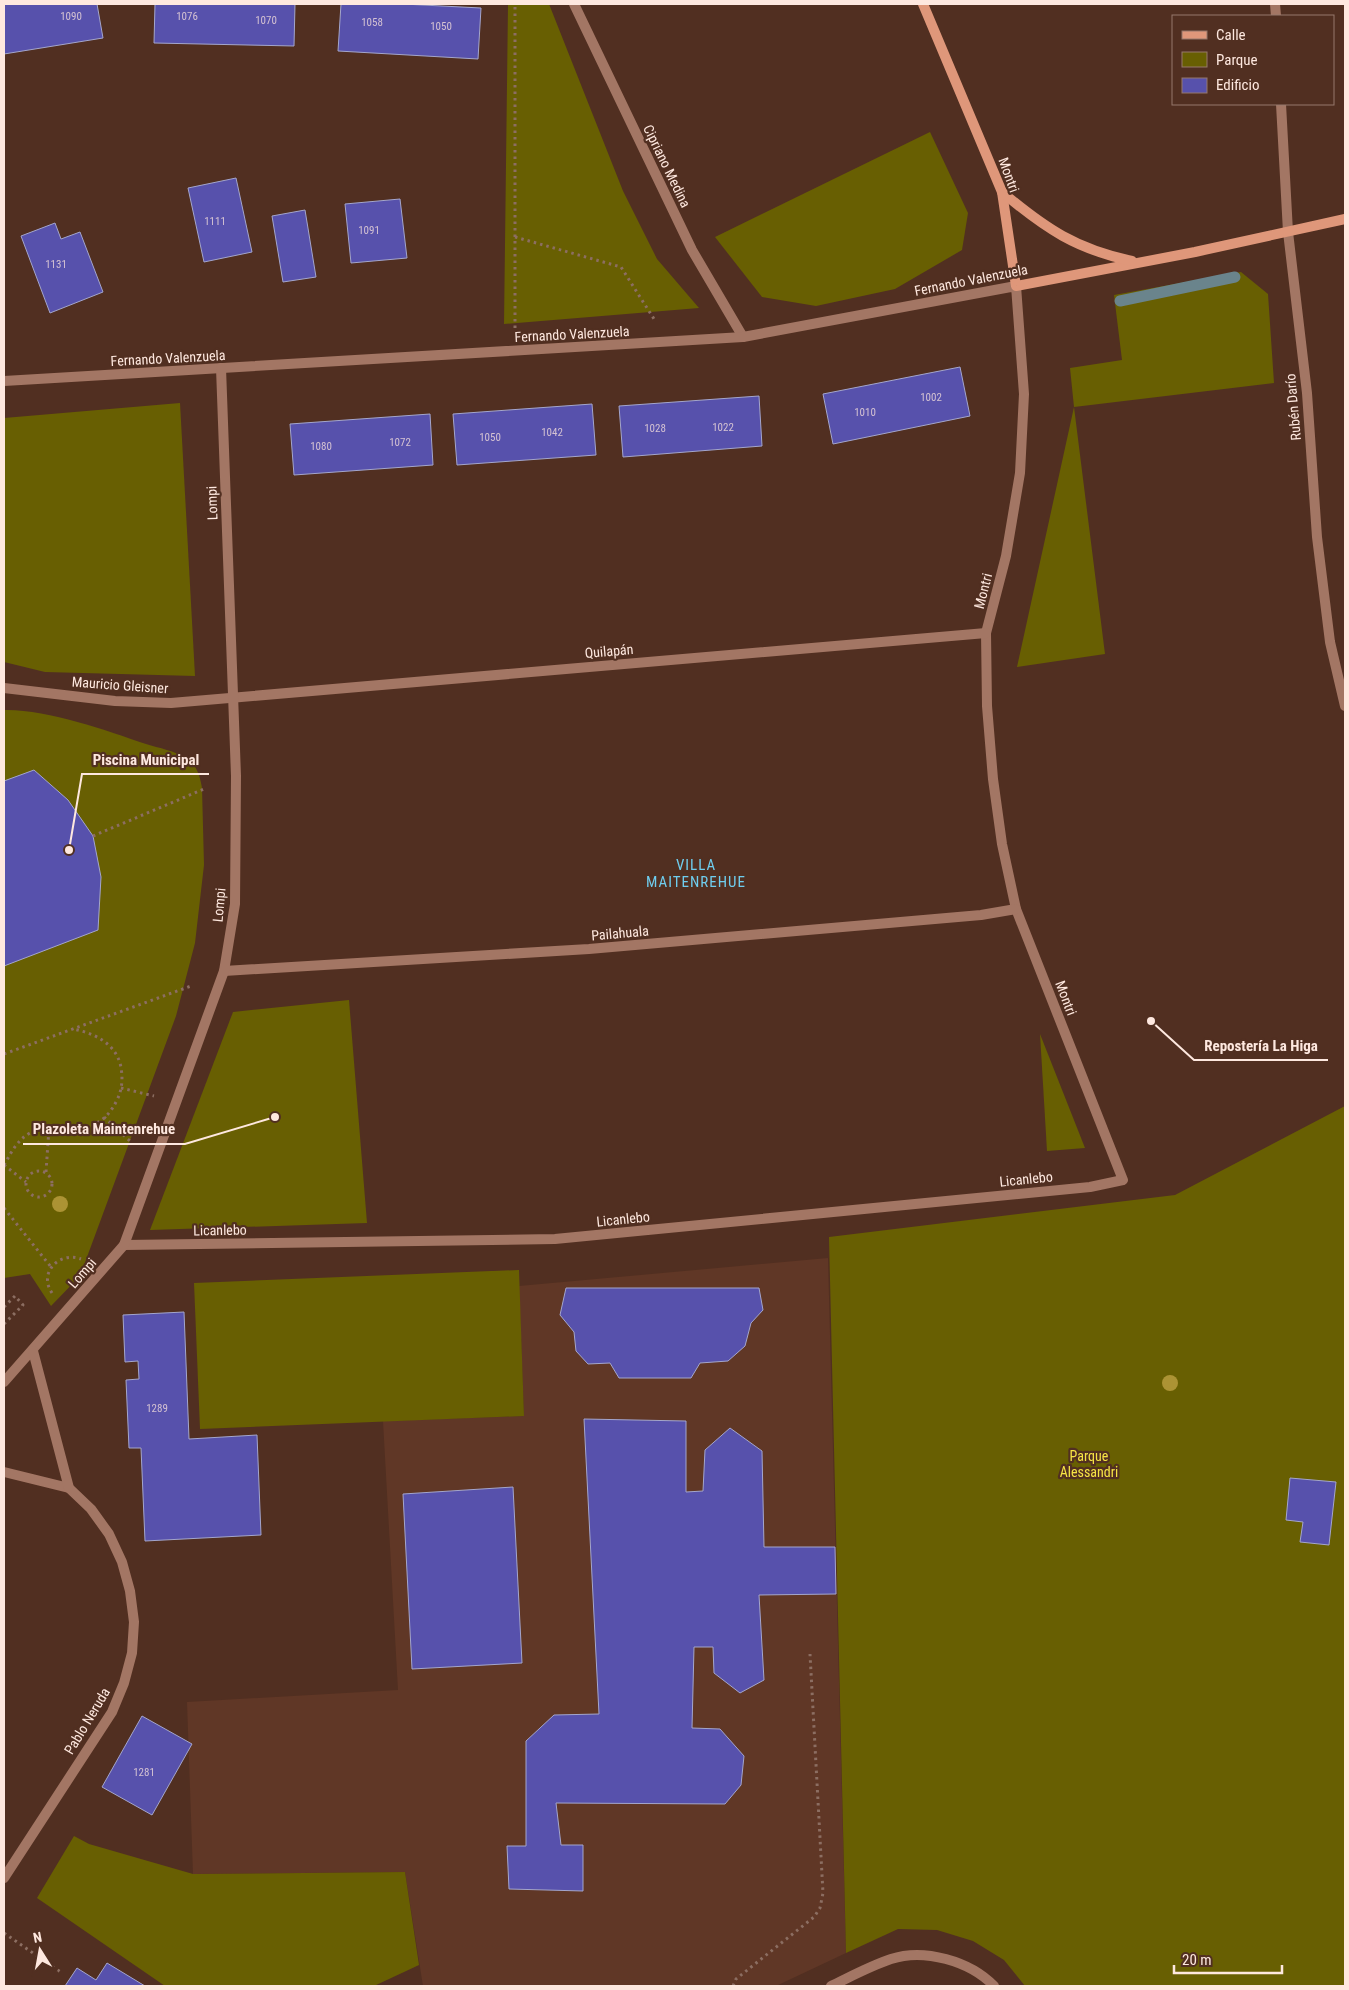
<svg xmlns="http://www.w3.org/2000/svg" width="1349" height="1990" font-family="'Roboto Condensed',sans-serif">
<rect width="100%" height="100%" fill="#512f21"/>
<polygon fill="#603726" points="828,1258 846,1953 776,1986 423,1986 405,1872 193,1874 187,1702 398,1690 383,1421 524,1416 519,1286"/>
<g fill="#685f02">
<polygon points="508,4 549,4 623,191 657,259 699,308 504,324"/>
<polygon points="930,132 968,213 962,250 895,289 816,306 762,297 715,237"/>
<polygon points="1241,272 1268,294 1274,383 1074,407 1105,654 1017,667 1074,407 1070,368 1122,360 1114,295"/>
<polygon points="180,403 195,676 45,672 4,662 4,418"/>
<path d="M4,710C47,709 105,730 146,744C159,748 175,751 186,758C197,765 200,776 202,788L204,865L195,943L176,1016L80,1276L51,1306L30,1274L4,1278Z"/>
<polygon points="349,1000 367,1223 150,1230 233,1012"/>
<polygon points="1040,1034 1085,1148 1047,1151"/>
<polygon points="1345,1106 1345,1986 1025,1986 1004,1960 973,1941 937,1930 898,1929 846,1953 829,1237 1175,1195"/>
<polygon points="519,1270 524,1416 200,1429 194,1283"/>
<polygon points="74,1836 89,1844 193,1874 405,1872 419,1965 374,1986 165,1986 37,1898"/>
</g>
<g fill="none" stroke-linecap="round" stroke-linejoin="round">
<polyline stroke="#6a848c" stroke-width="11" points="1120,301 1235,277"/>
</g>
<g fill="#5751ac" stroke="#a4a6cc">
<polygon points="4,4 97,4 103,38 4,54"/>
<polygon points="155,4 295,4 294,46 154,43"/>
<polygon points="341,4 403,4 481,8 478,59 338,51"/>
<polygon points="236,178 252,252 204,262 188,188"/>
<polygon points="400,199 407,258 351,263 345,204"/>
<polygon points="305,210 316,277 283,282 272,216"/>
<polygon points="55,223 61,239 80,232 103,292 50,313 21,236"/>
<polygon points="960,367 970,416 833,444 823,394"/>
<polygon points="759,396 762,446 623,457 619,406"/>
<polygon points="592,404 596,455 457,465 453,414"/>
<polygon points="430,414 433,465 294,475 290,424"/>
<polygon points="34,770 68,800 93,836 101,877 98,930 4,966 4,781"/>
<polygon points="566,1288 759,1288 763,1310 751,1323 745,1346 728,1361 700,1363 691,1378 619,1378 610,1363 588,1364 576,1351 574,1332 560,1315"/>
<polygon points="184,1312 189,1439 257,1435 261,1535 145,1541 141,1448 129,1448 126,1380 139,1379 138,1361 125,1362 123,1315"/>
<polygon points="584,1419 686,1421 686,1492 703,1491 705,1450 730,1428 762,1451 764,1547 835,1547 836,1594 759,1595 764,1680 740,1693 714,1673 713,1647 694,1647 692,1728 720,1729 744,1756 741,1785 725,1804 556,1803 561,1845 583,1845 583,1891 509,1889 507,1846 526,1846 526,1741 554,1715 599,1714"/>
<polygon points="1290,1478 1336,1482 1329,1545 1300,1542 1303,1522 1286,1520"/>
<polygon points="513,1487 522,1663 412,1669 403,1494"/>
<polygon points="142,1716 192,1744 152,1815 102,1787"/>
<polygon points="107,1963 145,1986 65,1986 77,1968 96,1980"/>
</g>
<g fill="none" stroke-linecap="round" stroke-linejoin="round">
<g stroke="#8c6e62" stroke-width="3" stroke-dasharray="2.5 4" stroke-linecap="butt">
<polyline points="515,237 621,267 654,319"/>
<polyline points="515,328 515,4"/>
<polyline points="93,836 204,789"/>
<polyline points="4,1054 191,986"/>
<polyline points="121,1088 154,1096"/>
<polyline points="104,1117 130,1141"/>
<path d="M4,1165C11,1153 17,1140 30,1133C62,1117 95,1145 117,1100C123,1088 123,1075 120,1063C113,1041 92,1033 73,1029"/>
<polyline points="4,1165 26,1182"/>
<circle cx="39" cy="1184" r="13"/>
<polyline points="46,1172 49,1128"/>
<polyline points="4,1208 51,1267"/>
<path d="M52,1293C38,1273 59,1251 81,1259"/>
<polyline points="4,1307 15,1296 23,1305 4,1324"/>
<polyline points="4,1933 62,1973"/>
<polyline points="733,1986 736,1979 814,1917 820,1908 823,1893 810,1654"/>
</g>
<g stroke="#a37664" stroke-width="10">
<polyline points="574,4 692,250 743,337"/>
<polyline points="1275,4 1276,16"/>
<polyline points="1281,104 1288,232 1307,393 1317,537 1330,642 1345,706"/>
<polyline points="4,381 743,337 1016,286 1024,394 1020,473 1006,556 986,633 987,706 993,779 1002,844 1016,909 1123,1180 1090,1187 555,1239 124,1245"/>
<polyline points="4,688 115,701 171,703 986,633"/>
<polyline points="224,971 589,949 981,915 1016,909"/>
<polyline points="4,1382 124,1245 224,971 235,904 236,776 221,368"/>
<polyline points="4,1472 69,1488"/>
<polyline points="4,1878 112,1712 124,1683 132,1653 134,1622 130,1591 122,1562 109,1534 91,1509 69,1488 33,1351"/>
<path d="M831,1986C850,1977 870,1966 891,1959C924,1948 970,1961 994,1986"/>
</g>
<g stroke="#df977a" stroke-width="10">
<polyline points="923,4 1002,192 1016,286 1195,252 1345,219"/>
<path d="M1002,192C1046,229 1076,249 1132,261"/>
</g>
</g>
<g fill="#ac9334">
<circle cx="60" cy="1204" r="8"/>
<circle cx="1170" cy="1383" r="8"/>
</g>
<g text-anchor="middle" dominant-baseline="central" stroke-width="4.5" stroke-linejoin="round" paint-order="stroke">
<g font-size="11" fill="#d4c2d2">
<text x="71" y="16">1090</text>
<text x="187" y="16">1076</text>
<text x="266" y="20">1070</text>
<text x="372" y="22">1058</text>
<text x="441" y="26">1050</text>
<text x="215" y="221">1111</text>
<text x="369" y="230">1091</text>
<text x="56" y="264">1131</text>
<text x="931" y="397">1002</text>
<text x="865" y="412">1010</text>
<text x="723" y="427">1022</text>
<text x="655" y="428">1028</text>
<text x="552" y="432">1042</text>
<text x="490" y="437">1050</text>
<text x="400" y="442">1072</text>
<text x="321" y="446">1080</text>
<text x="157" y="1408">1289</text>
<text x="144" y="1772">1281</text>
</g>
<g font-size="14" fill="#fee8df" stroke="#512f21">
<text transform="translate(667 166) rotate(64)">Cipriano Medina</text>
<text transform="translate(1009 175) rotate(70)">Montri</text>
<text transform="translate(971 280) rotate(-11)">Fernando Valenzuela</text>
<text transform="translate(572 334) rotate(-3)">Fernando Valenzuela</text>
<text transform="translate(168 358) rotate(-3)">Fernando Valenzuela</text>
<text transform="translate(1293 407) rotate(-95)">Rubén Darío</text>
<text transform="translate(212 503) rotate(-92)">Lompi</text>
<text transform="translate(983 591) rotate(-76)">Montri</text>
<text transform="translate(609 651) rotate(-5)">Quilapán</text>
<text transform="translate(120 685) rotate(4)">Mauricio Gleisner</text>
<text transform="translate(219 905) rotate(-85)">Lompi</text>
<text transform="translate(620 933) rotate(-5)">Pailahuala</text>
<text transform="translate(1066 998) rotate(69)">Montri</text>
<text transform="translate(1026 1179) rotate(-6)">Licanlebo</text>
<text transform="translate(623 1219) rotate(-6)">Licanlebo</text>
<text transform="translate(220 1230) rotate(-1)">Licanlebo</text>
<text transform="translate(82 1273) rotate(-49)">Lompi</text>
<text transform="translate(87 1721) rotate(-59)">Pablo Neruda</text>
</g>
<g font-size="14" fill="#f6e444" stroke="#512f21">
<text x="1089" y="1456">Parque<tspan x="1089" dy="16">Alessandri</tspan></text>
</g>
<g font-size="15" letter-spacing="1" fill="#6fcdee" stroke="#512f21">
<text x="696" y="865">VILLA<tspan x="696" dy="17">MAITENREHUE</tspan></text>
</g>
</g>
<path fill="none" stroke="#fee8df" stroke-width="2" d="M69 850L82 774H209M1151 1021L1194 1060H1328M275 1117L185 1144H23"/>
<g fill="#fee8df" stroke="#512f21" stroke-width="2">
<circle cx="69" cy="850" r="5"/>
<circle cx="1151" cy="1021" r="5"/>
<circle cx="275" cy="1117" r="5"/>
</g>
<g font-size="15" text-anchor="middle" font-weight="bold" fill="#fee8df" stroke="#512f21" stroke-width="4.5" stroke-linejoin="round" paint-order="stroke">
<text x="146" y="765">Piscina Municipal</text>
<text x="1261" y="1051">Repostería La Higa</text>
<text x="104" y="1134">Plazoleta Maintenrehue</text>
</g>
<rect width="1349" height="1990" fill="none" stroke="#fee8df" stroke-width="10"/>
<rect x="1172" y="15" width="162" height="90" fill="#512f21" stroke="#96796d"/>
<rect x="1182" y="31" width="25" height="8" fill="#df977a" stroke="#96796d"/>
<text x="1216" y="40" font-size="15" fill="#fee8df">Calle</text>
<rect x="1182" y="52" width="25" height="15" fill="#685f02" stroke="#96796d"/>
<text x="1216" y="65" font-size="15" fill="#fee8df">Parque</text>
<rect x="1182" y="78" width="25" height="15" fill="#5751ac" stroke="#96796d"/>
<text x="1216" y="90" font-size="15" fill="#fee8df">Edificio</text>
<g transform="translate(40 1950) rotate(349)" stroke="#512f21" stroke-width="4" paint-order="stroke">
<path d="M0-4L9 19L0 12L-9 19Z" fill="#fee8df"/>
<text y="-8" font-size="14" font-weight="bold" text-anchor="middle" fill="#fee8df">N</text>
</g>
<path d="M1174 1965v8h108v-8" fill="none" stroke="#fee8df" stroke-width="2.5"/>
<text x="1182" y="1965" font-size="15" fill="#fee8df" stroke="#512f21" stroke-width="4" paint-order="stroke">20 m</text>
</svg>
